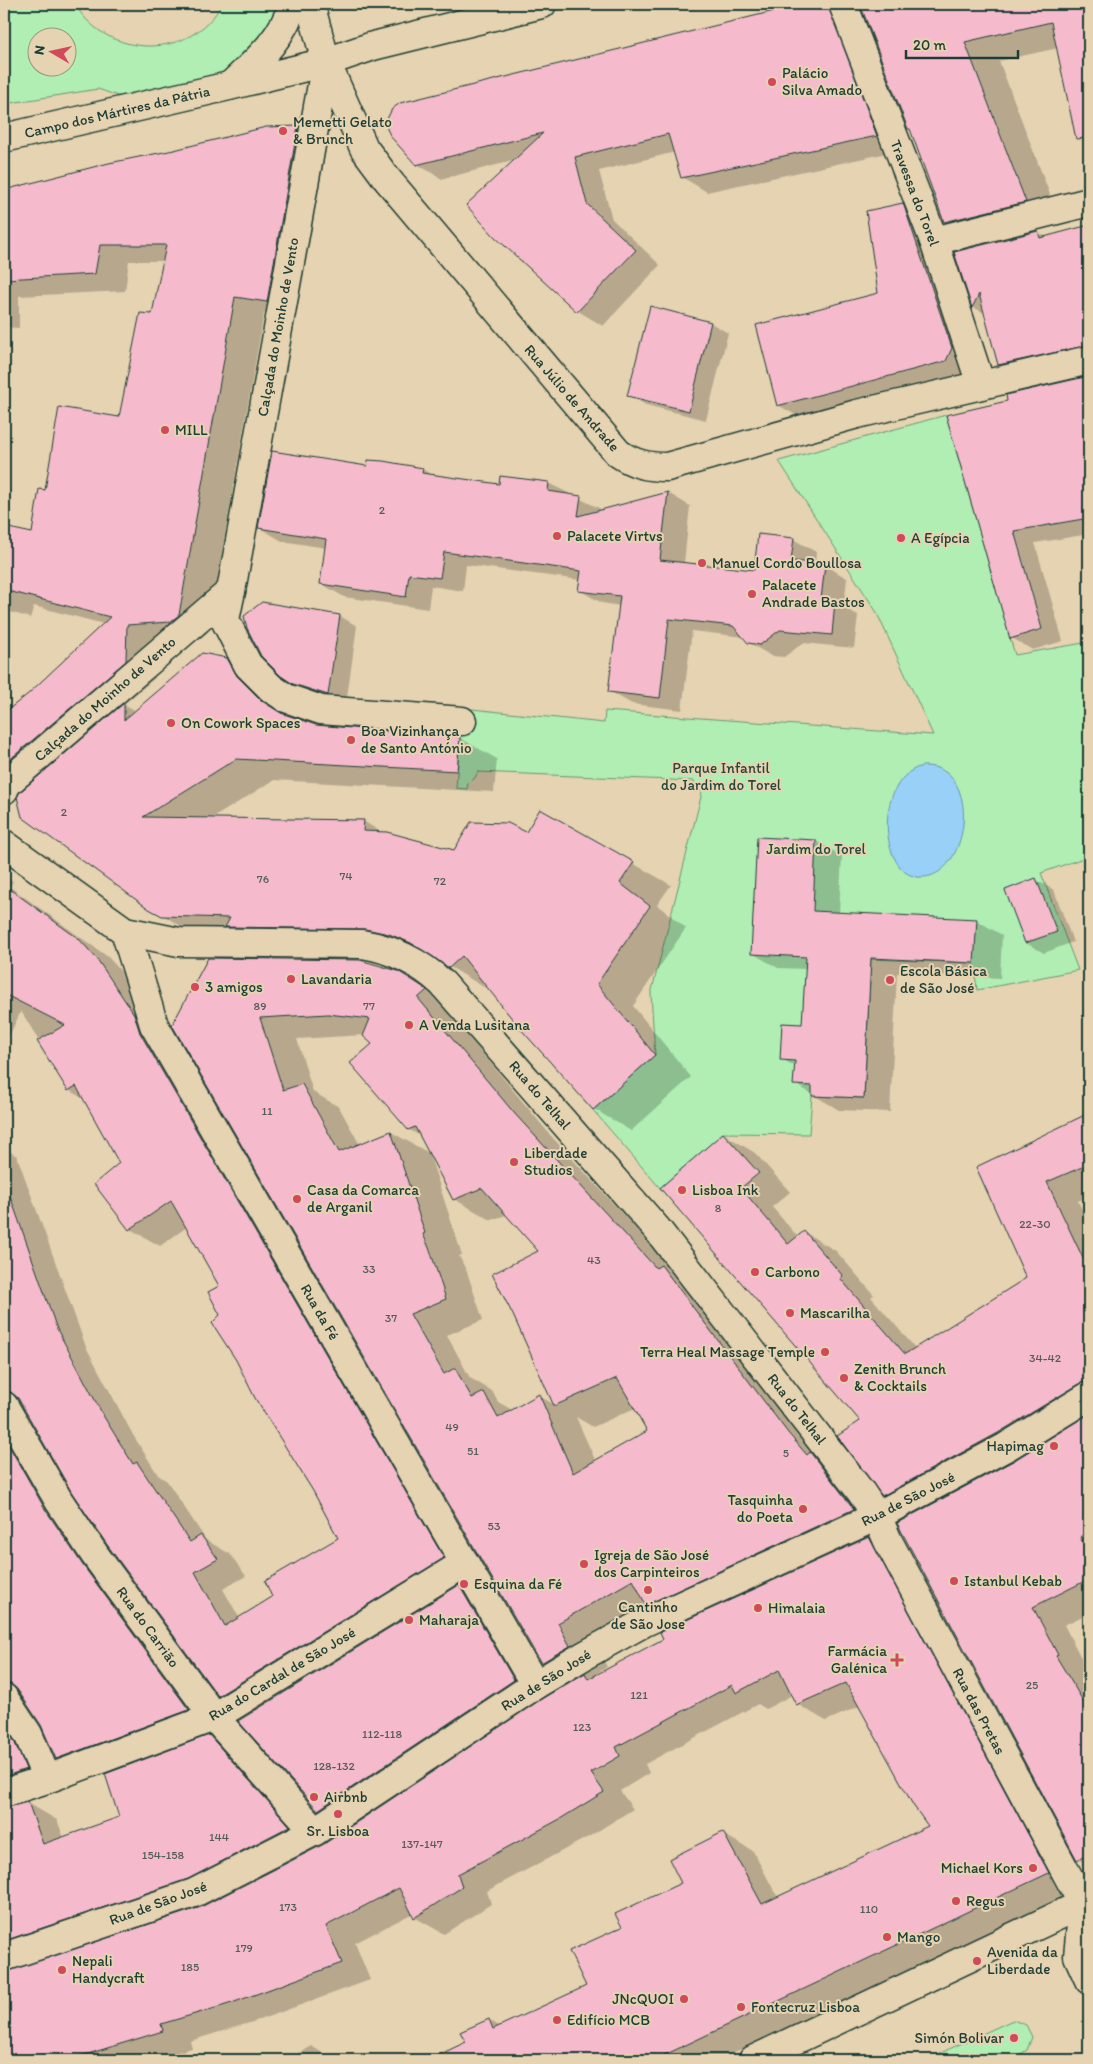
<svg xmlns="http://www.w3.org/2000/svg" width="1093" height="2064" font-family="Itim,sans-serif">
<rect width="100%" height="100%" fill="#e5d3b1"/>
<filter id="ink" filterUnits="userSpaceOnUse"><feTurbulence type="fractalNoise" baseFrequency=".02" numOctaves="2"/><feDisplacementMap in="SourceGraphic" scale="10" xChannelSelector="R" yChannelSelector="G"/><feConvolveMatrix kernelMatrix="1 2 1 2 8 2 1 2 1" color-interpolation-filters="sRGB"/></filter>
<g filter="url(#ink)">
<g fill="#b0eeb4" stroke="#689674" fill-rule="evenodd">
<path d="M4,4H75C106,59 191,61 222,4H279L267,31L224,78L140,97L118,96L98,89L4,104ZM38,38H68V68H38Z"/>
<polygon points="946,415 1015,655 1089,642 1089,856 1041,873 1078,970 977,990 974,963 871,959 864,1098 812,1096 809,1134 723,1133 660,1188 593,1110 655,1055 651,994 702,793 694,784 694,781 478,772 474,779 468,783 467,789 456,788 462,708 604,723 605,711 933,735 876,611 779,461"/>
<polygon points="1013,2020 1026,2025 1032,2037 1027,2050 1010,2060 925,2060"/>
</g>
<path fill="#98d0f8" stroke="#6895aa" d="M922,766C983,763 971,875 923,877C915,878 905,874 900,867C878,840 884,776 922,766Z"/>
<g fill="#0003" fill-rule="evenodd">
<polygon points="808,4 839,4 901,150 707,192 682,177 675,152 599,171 612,219 660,265 603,326 578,311 495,235 516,160 442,179 417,164 400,105"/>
<polygon points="861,4 1089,4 1089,128 1073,118 1058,48 999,61 1060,221 979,241 945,222 911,130 909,128"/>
<polygon points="298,127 327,144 296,318 264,313 208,632 200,639 156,641 155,678 124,704 136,711 226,659 264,681 274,699 294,719 316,726 460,738 497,759 494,792 274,780 211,819 363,821 383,833 455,852 526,834 541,811 671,885 657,905 686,928 633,1006 691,1077 631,1131 594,1109 489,987 487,989 437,959 428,955 188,930 150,908 39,778 31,773 4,814 4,715 28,695 104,624 34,606 30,618 4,610 4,528 33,534 46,492 120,419 153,316 164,261 129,261 125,291 19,296 19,328 4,327 4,191 109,164"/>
<polygon points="902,204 935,223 978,380 811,424 778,405 879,294"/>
<polygon points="1089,226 1089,361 1020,377 999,364 986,314 973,307 956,253 1037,232 1046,237"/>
<polygon points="711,323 728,333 706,420 646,405 628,395"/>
<polygon points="1089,377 1089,534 1035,543 1063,641 1033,650 1012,638 1007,396"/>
<polygon points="368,467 422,469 435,476 500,486 548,483 603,510 668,493 690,506 684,563 756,571 793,539 816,552 815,564 824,565 847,578 844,608 858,615 854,648 803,643 784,657 771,656 748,642 744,637 692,631 682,710 632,704 609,691 620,606 602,603 579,590 581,580 466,565 463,591 431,586 428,609 344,597 322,584 326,548 282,541 260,528"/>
<polygon points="340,616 357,626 346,704 312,693 294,683"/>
<polygon points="758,838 816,841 842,856 839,913 976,920 1002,935 1000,978 897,973 890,1112 839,1110 795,1084 796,1067 782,1059 803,1026 807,969 778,968 752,953"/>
<path d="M4,876L13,881L10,887L108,957L127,978L472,1575L248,1712L219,1695L25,1409L19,1416L218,1726L86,1775L57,1758L42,1725L26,1701L19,1708L43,1760L19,1806L28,1803L57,1820L64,1838L121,1818L209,1737L239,1754L318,1843L22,1963L18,1970L201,1908L324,1845L574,1681L542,1663L173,1025L397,972L463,1013L455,1020L552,1137L684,1280L890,1531L871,1540L898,1555L1077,1890L718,2060H430L467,2043L489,2020L501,2027L587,1986L623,1928L683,1883L723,1834L753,1851L778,1898L930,1826L860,1706L826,1721L797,1704L792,1695L766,1709L758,1704L645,1764L649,1773L620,1791L633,1809L590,1836L487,1891L491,1904L444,1934L414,1917L413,1913L355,1943L370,1980L259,2020L190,2041L192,2048L151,2060H4V1148L17,1156L86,1347L133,1435L158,1475L167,1481L206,1540L230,1554L246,1576L223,1589L240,1619L274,1598L340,1539L222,1315L221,1287L187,1227L160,1246L130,1229L96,1184L121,1163L85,1100L69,1090L21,1011L4,1047ZM364,1035L373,1044L408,1129L422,1137L454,1199L491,1220L506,1215L540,1251L555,1405L539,1396L514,1411L498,1402L492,1391L470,1378L447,1335L483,1320L467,1272L459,1256L462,1255L429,1153L391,1132L360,1145L339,1107L313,1092L297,1039ZM635,1408L649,1431L596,1462L576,1417L593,1427ZM656,1609L681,1624L664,1639L598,1675L597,1673L607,1667L595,1644Z"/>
<polygon points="1036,880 1054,890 1073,942 1044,953 1026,943"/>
<polygon points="1089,1115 1089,1196 1078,1201 1089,1224 1089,1613 1064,1625 1089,1673 1087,1675 1089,1678 1089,1865 1078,1859 917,1514 883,1495 862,1422 662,1188 724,1134 755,1153 790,1192 772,1207 798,1237 804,1232 836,1251 874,1295 871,1297 916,1349 1028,1279 978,1167"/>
<polygon points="459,1586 485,1601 540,1695 345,1825 318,1809"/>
<polygon points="311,2046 335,2060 286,2060"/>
</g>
<g fill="#f5bbcd" stroke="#1f3d34" fill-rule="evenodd">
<polygon points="803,4 828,4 877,136 681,178 668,134 575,157 587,204 636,250 577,312 494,236 466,205 543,133 416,165 391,137 387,129 387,119 392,109 400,103"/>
<polygon points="860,4 1089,4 1089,138 1076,139 1051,22 965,42 1026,202 944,222 910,129 908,129"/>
<polygon points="298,126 267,302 235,297 179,615 170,622 127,625 126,661 8,761 4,743 4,713 28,694 110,617 4,590 4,527 32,533 39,489 45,490 59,407 119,417 140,313 152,314 166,245 100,245 95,274 4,279 4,190 109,163 174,150 266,127"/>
<polygon points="903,203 952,348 946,361 777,406 756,325 878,293 866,211"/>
<polygon points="1089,225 1089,345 998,365 979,294 972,308 954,252 1038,231 1040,238"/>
<polygon points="650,306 711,322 689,411 627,396"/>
<polygon points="1089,376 1089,518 1014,531 1042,629 1010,639 946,415 1007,401 1006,395"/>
<polygon points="272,451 367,466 368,460 383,461 423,468 422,473 499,484 500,476 549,482 548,491 581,496 578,516 668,492 660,560 754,570 758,534 794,538 791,561 825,564 821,600 835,601 832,635 780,630 760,645 748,643 733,626 669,619 660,698 608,692 620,596 578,591 581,571 444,552 440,578 409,574 406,597 320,584 326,539 258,528"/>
<polygon points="262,602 340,615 328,695 293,684 281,676 261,656 247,628 244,616"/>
<polygon points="202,653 227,658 237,676 262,701 281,713 316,725 460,737 457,771 236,759 143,817 364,820 363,831 387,832 454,850 471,822 508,823 526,832 540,809 634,862 620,883 650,906 597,984 655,1055 593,1110 518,1026 462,956 449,968 411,943 389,934 365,929 225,927 230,918 162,916 149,909 22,817 17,797 20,792 124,703 124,720"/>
<polygon points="757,837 816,840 813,911 977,919 974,963 871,958 864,1098 812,1096 812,1086 793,1085 795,1061 780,1060 782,1023 802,1024 806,957 751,954"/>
<polygon points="1036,878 1057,932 1025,943 1005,890"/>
<polygon points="4,885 79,939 97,959 134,1014 140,1033 444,1558 218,1696 108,1546 72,1493 18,1398 11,1392 4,1390 4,1191 8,1190 57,1329 104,1417 133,1464 137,1462 190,1542 201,1535 218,1559 195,1572 225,1626 272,1597 265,1581 338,1538 313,1491 255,1398 236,1360 212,1323 220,1315 208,1292 219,1286 171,1201 129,1230 94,1184 119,1163 76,1086 68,1091 37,1041 65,1025 4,994"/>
<path d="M208,958L360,960L398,971L423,987L427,990L418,998L515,1114L656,1268L661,1265L788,1433L807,1455L810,1452L854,1509L646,1605L633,1580L558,1623L570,1646L541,1663L172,1025ZM328,1014L370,1019L363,1036L372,1044L350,1063L408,1130L415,1127L453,1200L482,1188L538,1251L492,1274L513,1315L554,1406L617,1378L647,1431L573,1473L539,1394L498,1418L484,1392L472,1398L455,1368L444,1374L410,1314L446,1299L430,1250L423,1234L425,1233L391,1131L339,1152L302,1084L283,1090L260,1018Z"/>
<polygon points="1089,1113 1089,1164 1047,1182 1089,1271 1089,1380 1081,1383 998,1433 882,1496 837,1436 860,1421 660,1188 723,1133 759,1173 741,1188 788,1244 804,1231 843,1276 840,1278 905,1354 1026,1278 976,1167"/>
<polygon points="1089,1414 1089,1531 1080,1537 1089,1555 1089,1579 1033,1607 1058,1655 1056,1656 1089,1711 1089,1854 1077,1860 897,1523 1013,1461"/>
<polygon points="4,1437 45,1509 82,1564 189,1710 56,1759 41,1725 17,1689 11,1684 4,1682"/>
<polygon points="869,1537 1049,1873 654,2060 428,2060 466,2042 460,2032 489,2019 493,2029 586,1986 569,1951 622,1927 615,1914 681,1883 669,1859 723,1832 762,1904 928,1826 913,1805 846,1683 796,1705 779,1670 736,1693 732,1685 616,1747 620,1756 591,1773 604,1792 560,1819 458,1874 462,1887 414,1918 399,1888 326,1926 342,1963 229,2004 161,2024 163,2031 68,2060 4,2060 4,1972 201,1907 324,1844 543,1698 585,1673 588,1679 663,1639 660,1632"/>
<polygon points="459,1585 514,1680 318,1810 238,1721"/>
<polygon points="4,1726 14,1741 26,1769 4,1777"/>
<polygon points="209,1735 290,1826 188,1879 4,1941 4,1808 28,1802 43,1844 119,1817 105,1774"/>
</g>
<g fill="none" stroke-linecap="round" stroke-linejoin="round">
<defs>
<g id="minor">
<path d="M310,4L326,62L364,148L387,179L618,453C634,464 647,467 667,467L857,414L1089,360"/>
<polyline points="843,4 934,241 981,385"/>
<path d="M231,85C258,59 281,41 293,4"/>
<polyline points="4,138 229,86 326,62 373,46 542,4"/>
<polyline points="934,241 1089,202"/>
<polyline points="231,591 225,620 248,665 271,688 286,698 321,710 462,721"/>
<polyline points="4,790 7,783 231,591 326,62"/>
<path d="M4,844L125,931L179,942L362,944C393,949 418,961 442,983L657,1229L861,1492L877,1516L888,1541L1083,1904L1089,1909"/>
<polyline points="125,931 154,1025 535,1685"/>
<polyline points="4,1406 59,1501 95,1555 214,1717 315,1831"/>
<polyline points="4,1698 28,1734 47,1779"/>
<polyline points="4,1793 47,1779 214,1717 465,1563"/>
<polyline points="1083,1904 1078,1956 1089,1980"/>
<polyline points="4,1957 194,1893 315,1831 535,1685 585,1655 645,1622 877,1516 1006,1447 1089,1396"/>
<polyline points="753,2060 1089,1901"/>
</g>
</defs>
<use href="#minor" stroke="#1f3d34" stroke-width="31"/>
<use href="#minor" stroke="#e5d3b1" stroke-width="28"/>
</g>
</g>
<g fill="#d1495b" stroke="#e5d3b1" stroke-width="2">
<circle cx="772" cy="82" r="5"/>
<circle cx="283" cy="131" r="5"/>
<circle cx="165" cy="430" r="5"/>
<circle cx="557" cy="536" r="5"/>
<circle cx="901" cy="538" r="5"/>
<circle cx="702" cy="563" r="5"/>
<circle cx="752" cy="594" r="5"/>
<circle cx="171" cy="723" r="5"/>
<circle cx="351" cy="740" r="5"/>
<circle cx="291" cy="979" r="5"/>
<circle cx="890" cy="980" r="5"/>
<circle cx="195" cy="987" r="5"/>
<circle cx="409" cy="1025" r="5"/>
<circle cx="514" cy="1162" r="5"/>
<circle cx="682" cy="1190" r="5"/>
<circle cx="297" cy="1199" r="5"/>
<circle cx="755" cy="1272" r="5"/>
<circle cx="790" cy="1313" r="5"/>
<circle cx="825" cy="1352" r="5"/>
<circle cx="844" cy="1378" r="5"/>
<circle cx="1054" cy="1446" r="5"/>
<circle cx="803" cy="1509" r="5"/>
<circle cx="584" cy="1564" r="5"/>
<circle cx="954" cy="1581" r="5"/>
<circle cx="464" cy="1584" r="5"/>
<circle cx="648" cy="1590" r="5"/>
<circle cx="758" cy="1608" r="5"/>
<circle cx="409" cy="1620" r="5"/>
<path d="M894.5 1652.5h5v5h5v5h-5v5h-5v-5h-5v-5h5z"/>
<circle cx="314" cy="1797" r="5"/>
<circle cx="338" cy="1814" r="5"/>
<circle cx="1033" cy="1868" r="5"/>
<circle cx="956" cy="1901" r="5"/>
<circle cx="887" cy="1937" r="5"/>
<circle cx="977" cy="1961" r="5"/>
<circle cx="62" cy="1970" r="5"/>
<circle cx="684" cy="1999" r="5"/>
<circle cx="741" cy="2007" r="5"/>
<circle cx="557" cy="2020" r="5"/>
<circle cx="1014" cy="2038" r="5"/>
</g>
<g text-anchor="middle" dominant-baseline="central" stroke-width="4" stroke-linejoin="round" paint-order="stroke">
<g font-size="12" fill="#545c5a">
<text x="382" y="510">2</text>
<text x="64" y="812">2</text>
<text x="346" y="876">74</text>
<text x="263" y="879">76</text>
<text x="440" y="881">72</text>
<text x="260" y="1006">89</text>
<text x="369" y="1006">77</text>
<text x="267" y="1111">11</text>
<text x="718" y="1208">8</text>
<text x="1035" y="1224">22-30</text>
<text x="594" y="1260">43</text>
<text x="369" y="1269">33</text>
<text x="391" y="1318">37</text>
<text x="1045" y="1358">34-42</text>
<text x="452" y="1427">49</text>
<text x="473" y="1451">51</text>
<text x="786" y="1453">5</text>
<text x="494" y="1526">53</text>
<text x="1032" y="1685">25</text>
<text x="639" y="1695">121</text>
<text x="582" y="1727">123</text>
<text x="382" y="1734">112-118</text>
<text x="334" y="1766">128-132</text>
<text x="219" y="1837">144</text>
<text x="422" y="1844">137-147</text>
<text x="163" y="1855">154-158</text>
<text x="288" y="1907">173</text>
<text x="869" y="1909">110</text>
<text x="244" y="1948">179</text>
<text x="190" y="1967">185</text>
</g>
<g font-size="15" fill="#1f3d34" stroke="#e5d3b1" text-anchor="start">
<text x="782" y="73">Palácio<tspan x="782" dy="17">Silva Amado</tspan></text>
<text x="293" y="122">Memetti Gelato<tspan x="293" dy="17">&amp; Brunch</tspan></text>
<text x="175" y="430">MILL</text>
<text x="567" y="536">Palacete Virtvs</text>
<text x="911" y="538">A Egípcia</text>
<text x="712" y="563">Manuel Cordo Boullosa</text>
<text x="762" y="585">Palacete<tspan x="762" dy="17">Andrade Bastos</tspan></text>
<text x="181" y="723">On Cowork Spaces</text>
<text x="361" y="731">Boa Vizinhança<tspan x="361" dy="17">de Santo António</tspan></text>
<text x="900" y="971">Escola Básica<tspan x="900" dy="17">de São José</tspan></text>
<text x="301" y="979">Lavandaria</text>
<text x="205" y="987">3 amigos</text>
<text x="419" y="1025">A Venda Lusitana</text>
<text x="524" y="1153">Liberdade<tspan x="524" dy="17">Studios</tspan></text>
<text x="307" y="1190">Casa da Comarca<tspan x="307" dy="17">de Arganil</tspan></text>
<text x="692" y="1190">Lisboa Ink</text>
<text x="765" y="1272">Carbono</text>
<text x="800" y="1313">Mascarilha</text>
<text x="815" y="1352" text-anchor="end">Terra Heal Massage Temple</text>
<text x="854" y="1369">Zenith Brunch<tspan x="854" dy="17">&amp; Cocktails</tspan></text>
<text x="1044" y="1446" text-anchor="end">Hapimag</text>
<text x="793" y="1500" text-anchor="end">Tasquinha<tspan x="793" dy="17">do Poeta</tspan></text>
<text x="594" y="1555">Igreja de São José<tspan x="594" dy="17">dos Carpinteiros</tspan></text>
<text x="964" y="1581">Istanbul Kebab</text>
<text x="474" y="1584">Esquina da Fé</text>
<text x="648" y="1607" text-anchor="middle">Cantinho<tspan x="648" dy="17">de São Jose</tspan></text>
<text x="768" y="1608">Himalaia</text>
<text x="419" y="1620">Maharaja</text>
<text x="887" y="1651" text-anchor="end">Farmácia<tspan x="887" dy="17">Galénica</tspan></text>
<text x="324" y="1797">Airbnb</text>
<text x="338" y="1831" text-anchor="middle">Sr. Lisboa</text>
<text x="1023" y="1868" text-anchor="end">Michael Kors</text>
<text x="966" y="1901">Regus</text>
<text x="897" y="1937">Mango</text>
<text x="987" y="1952">Avenida da<tspan x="987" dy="17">Liberdade</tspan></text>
<text x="72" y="1961">Nepali<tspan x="72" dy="17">Handycraft</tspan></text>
<text x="674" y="1999" text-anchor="end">JNcQUOI</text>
<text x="751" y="2007">Fontecruz Lisboa</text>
<text x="567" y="2020">Edifício MCB</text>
<text x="1004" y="2038" text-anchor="end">Simón Bolivar</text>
</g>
<g font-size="15" fill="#1f3d34" stroke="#e5d3b1">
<text transform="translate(117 112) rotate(-13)">Campo dos Mártires da Pátria</text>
<text transform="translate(915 193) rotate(69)">Travessa do Torel</text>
<text transform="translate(278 327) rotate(-80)">Calçada do Moinho de Vento</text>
<text transform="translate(572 398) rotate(49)">Rua Júlio de Andrade</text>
<text transform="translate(105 699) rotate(-41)">Calçada do Moinho de Vento</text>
<text transform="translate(540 1095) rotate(49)">Rua do Telhal</text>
<text transform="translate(320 1312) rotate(60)">Rua da Fé</text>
<text transform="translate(797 1409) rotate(52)">Rua do Telhal</text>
<text transform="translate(908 1499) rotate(-27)">Rua de São José</text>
<text transform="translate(148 1627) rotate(54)">Rua do Carrião</text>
<text transform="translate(282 1674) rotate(-31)">Rua do Cardal de São José</text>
<text transform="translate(546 1680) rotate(-32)">Rua de São José</text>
<text transform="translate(979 1711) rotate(62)">Rua das Pretas</text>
<text transform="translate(158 1903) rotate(-20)">Rua de São José</text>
</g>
<g font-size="15" fill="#26463a" stroke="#e5d3b1">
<text x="721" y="768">Parque Infantil<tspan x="721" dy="17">do Jardim do Torel</tspan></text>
<text x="816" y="849">Jardim do Torel</text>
</g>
</g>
<rect width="1093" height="2064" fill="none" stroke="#e5d3b1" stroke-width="20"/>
<rect x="10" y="10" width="1073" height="2044" fill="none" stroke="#1f3d34" stroke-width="2" filter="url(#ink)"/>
<g transform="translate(52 52) rotate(279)"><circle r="24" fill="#e5d3b1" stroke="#96977f"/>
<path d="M0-4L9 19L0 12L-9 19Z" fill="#d1495b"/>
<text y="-8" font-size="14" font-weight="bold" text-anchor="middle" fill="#1f3d34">N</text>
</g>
<path d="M906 50v8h112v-8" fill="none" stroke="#1f3d34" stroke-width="2.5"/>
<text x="913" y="50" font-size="15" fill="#1f3d34" stroke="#e5d3b1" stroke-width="4" paint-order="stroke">20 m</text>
</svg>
